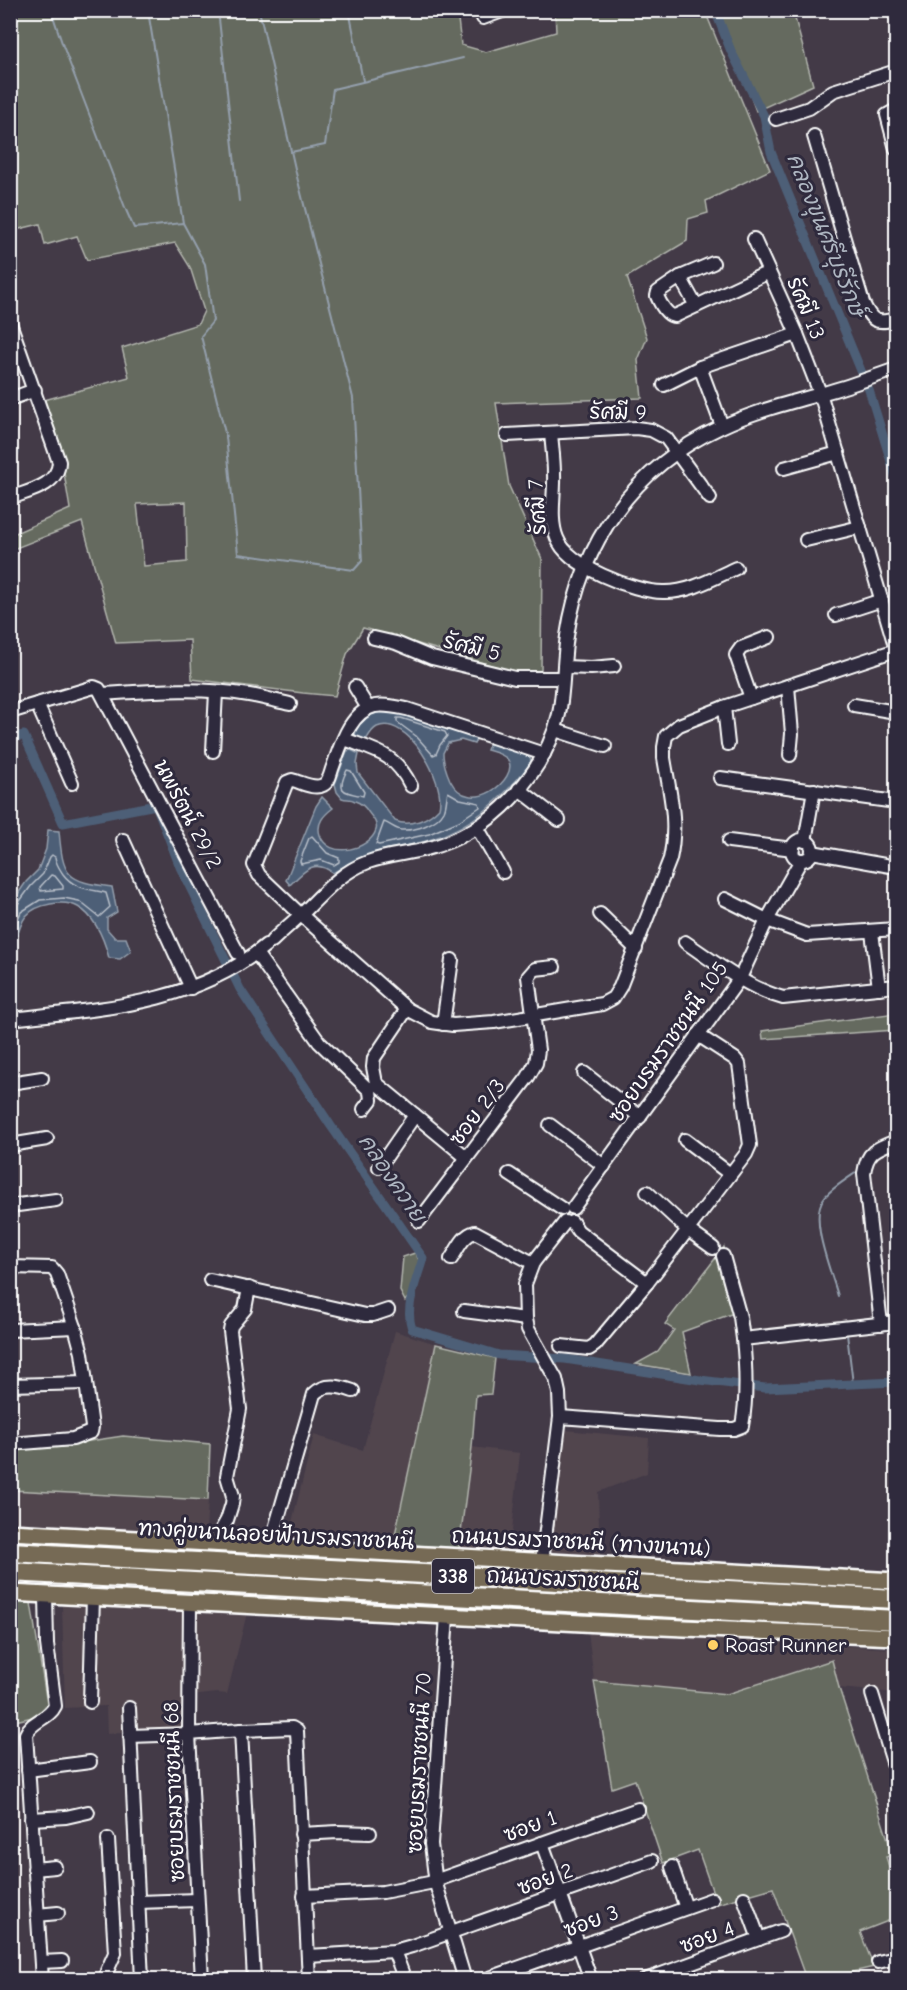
<svg xmlns="http://www.w3.org/2000/svg" width="907" height="1990" font-family="'Comic Neue','Playpen Sans Thai',sans-serif">
<rect width="100%" height="100%" fill="#433a47"/>
<filter id="ink" filterUnits="userSpaceOnUse"><feTurbulence type="fractalNoise" baseFrequency=".0167" numOctaves="2"/><feDisplacementMap in="SourceGraphic" scale="12" xChannelSelector="R" yChannelSelector="G"/><feConvolveMatrix kernelMatrix="1 2 1 2 8 2 1 2 1" color-interpolation-filters="sRGB"/></filter>
<g filter="url(#ink)">
<g fill="#51454e">
<polygon points="395,1331 436,1344 393,1544 288,1538 314,1435 363,1450"/>
<polygon points="565,1430 649,1438 647,1473 598,1492 600,1557 550,1555"/>
<polygon points="472,1447 520,1453 510,1551 459,1548"/>
<polygon points="10,1490 208,1500 206,1531 205,1534 11,1524"/>
<polygon points="64,1598 248,1609 227,1694 217,1693 191,1696 193,1728 107,1734 106,1706 65,1708 62,1606"/>
<polygon points="588,1631 896,1649 896,1693 839,1688 831,1660 727,1694 594,1681"/>
<polygon points="10,1673 20,1818 11,1819 10,1819"/>
</g>
<g fill="#656b5e" stroke="#b2b5ae" stroke-width="1.5" fill-rule="evenodd">
<path d="M11,11H457L461,45L486,52L556,32L555,11H705L770,170L706,201L708,213L688,219L687,241L627,277L647,338L638,360L642,398L496,403L509,486L542,559L541,674L508,670L363,628L347,654L335,696L303,693L192,679L190,640L116,643L82,522L11,550V535L70,509L63,467L44,400L129,377L122,348L198,324L204,311L190,267L175,243L87,260L77,236L45,245L40,224L11,231ZM186,502L187,562L144,566L137,504Z"/>
<polygon points="718,11 793,11 813,85 756,111"/>
<polygon points="896,1013 896,1030 763,1039 762,1031"/>
<polygon points="724,1247 742,1310 682,1332 691,1373 636,1364 658,1352 674,1330 665,1324"/>
<polygon points="415,1253 419,1260 411,1294 405,1301 400,1291 403,1257"/>
<polygon points="436,1344 495,1358 491,1394 476,1395 472,1447 459,1548 393,1544"/>
<polygon points="123,1436 210,1444 208,1500 11,1490 11,1450 36,1449"/>
<polygon points="10,1602 31,1603 47,1704 37,1716 15,1721 10,1673"/>
<polygon points="832,1660 839,1688 893,1855 886,1857 896,1888 896,1932 891,1933 888,1921 860,1932 874,1967 831,1977 806,1979 773,1888 717,1904 698,1850 663,1863 635,1780 612,1788 594,1681 727,1694"/>
</g>
<g fill="#4d5f77" stroke="#949fad" stroke-width="1.5">
<path d="M392,710L477,737L474,744L461,740L448,743L443,753C443,763 446,771 450,780C470,819 520,778 508,760C504,754 494,752 487,750L490,742L530,755L531,763C503,798 473,827 429,840C415,845 402,846 388,849C369,853 349,863 333,873C314,858 304,871 290,885L286,880L316,806L322,797L333,808C324,815 316,823 320,835C328,860 370,850 376,830C378,824 373,818 369,813C366,808 361,803 355,801C350,798 347,800 342,798L337,792L335,784L347,751L351,750L359,754L357,764L358,773L395,821C410,827 428,820 439,808C446,781 407,714 377,727C371,730 368,737 365,742L355,736C356,717 375,712 392,710Z"/>
<path d="M48,830L59,831C63,877 66,881 112,887L117,912L107,918V929L115,938H126L131,951L120,959L109,958C104,939 96,917 78,907C64,899 36,904 26,916C22,921 18,932 17,938C14,947 17,960 17,970L11,968V904L26,882L38,870L46,849Z"/>
</g>
<g fill="none" stroke-linecap="round" stroke-linejoin="round">
<g stroke="#b8bfc9" stroke-width="1.5">
<polygon points="397,718 401,718 445,732 447,736 440,745 436,754 433,755 416,736 397,722"/>
<path d="M347,770L351,771L364,792L363,796C343,792 336,792 347,770Z"/>
<path d="M448,792L460,799L479,803L480,807L459,821L429,834L379,845L376,844L384,822C390,824 395,829 401,830C415,831 437,824 444,811C447,805 446,798 448,792Z"/>
<polygon points="312,836 327,853 339,858 339,862 334,865 321,860 301,864 300,861 309,838"/>
<polygon points="51,875 55,876 63,886 63,889 41,891 40,887"/>
<path d="M10,907L17,905L31,886L43,874L50,857L52,855L55,857C56,864 59,868 63,874C74,889 89,889 106,893L110,907L99,917L79,901L64,898L40,900L21,912L10,937"/>
</g>
<g stroke="#949fad" stroke-width="2">
<polyline points="51,10 63,46 126,210 134,228 183,223 205,264 213,321 201,336 226,437 238,554 354,570 362,561 353,398 296,173 259,10"/>
<polyline points="149,10 149,17 201,10"/>
<polyline points="218,10 239,201"/>
<polyline points="349,10 363,81"/>
<polyline points="149,17 183,223"/>
<polyline points="291,152 325,145 333,89 463,58"/>
<polyline points="885,1152 896,1148"/>
<path d="M838,1296C832,1273 808,1218 824,1198C831,1188 850,1177 861,1169"/>
<polyline points="847,1334 853,1384"/>
</g>
<g stroke="#4d5f77" stroke-width="9">
<polyline points="715,10 731,51 764,116 771,152 869,390 896,478"/>
<polyline points="10,454 15,453"/>
<path d="M10,738L24,735L63,823L156,805L180,867L240,989L331,1126L423,1258C417,1280 404,1307 412,1329L499,1355L565,1359L700,1380L765,1388L896,1382"/>
</g>
<defs>
<g id="minor">
<polyline points="483,18 505,10"/>
<polyline points="896,110 887,115 896,149"/>
<polyline points="776,119 809,108 833,91 896,71"/>
<path d="M814,136L863,303C872,322 876,324 896,319"/>
<polyline points="754,239 797,334 820,393 896,649"/>
<path d="M713,263L680,277L658,292L657,296C660,303 667,316 675,316L769,272"/>
<polyline points="680,277 696,306"/>
<path d="M10,323L59,462C58,486 29,491 10,498"/>
<polyline points="700,367 722,426"/>
<polyline points="664,385 700,367 797,334"/>
<polyline points="10,399 35,390"/>
<path d="M551,433C552,446 554,460 554,474C555,494 549,519 557,538C567,566 634,592 663,592C689,593 714,578 736,568"/>
<polyline points="507,435 636,428 651,430 666,438 710,498"/>
<polyline points="784,468 838,453"/>
<polyline points="806,540 860,527"/>
<polyline points="836,615 882,600"/>
<polyline points="374,638 396,643 432,658 515,678 563,678"/>
<polyline points="564,667 591,668 614,666"/>
<polyline points="788,686 792,734 790,755"/>
<polyline points="355,687 368,708"/>
<path d="M103,694C151,691 201,687 249,695C262,697 276,701 290,704"/>
<polyline points="751,698 736,655 741,648 769,637"/>
<polyline points="37,704 72,783"/>
<polyline points="854,705 896,712"/>
<polyline points="724,707 728,744"/>
<polyline points="10,712 94,687 99,689 238,953"/>
<polyline points="555,730 605,746"/>
<path d="M344,739C376,751 395,753 411,786"/>
<polyline points="213,751 216,692"/>
<path d="M544,754L407,709C397,707 385,704 375,706C349,712 340,748 332,769C330,775 329,782 323,785C314,790 301,782 292,780L287,782L254,865L259,875L301,915L407,1009L432,1022L453,1025L494,1022L602,1004L613,998L620,987L670,859C678,823 670,794 664,758V747L666,736L679,725L724,707L896,650"/>
<polyline points="720,778 896,802"/>
<polyline points="519,789 559,820"/>
<polyline points="477,827 503,872"/>
<polyline points="123,840 191,988"/>
<circle cx="802" cy="850" r="10"/>
<polyline points="729,841 793,849"/>
<polyline points="805,841 814,790"/>
<polyline points="812,852 896,867"/>
<polyline points="725,899 767,920 807,935 896,929"/>
<polyline points="600,914 636,949"/>
<polyline points="872,932 879,988"/>
<path d="M272,941C282,931 293,922 303,913C323,893 341,872 368,862C387,855 407,854 426,849C459,841 490,822 512,798C534,774 552,746 559,714C564,689 563,662 567,636C581,542 634,467 721,427C763,407 809,399 853,384C868,379 882,374 896,369"/>
<path d="M685,942C716,963 747,988 783,998L896,986"/>
<polyline points="256,953 319,1042 370,1091 371,1100 364,1109"/>
<polyline points="407,1009 374,1058 373,1067 376,1083 466,1157"/>
<path d="M10,1019C100,1009 194,1005 266,945"/>
<polyline points="443,1024 452,960"/>
<polyline points="584,1073 640,1117"/>
<polyline points="10,1083 42,1078"/>
<polyline points="550,1125 604,1166"/>
<polyline points="685,1140 730,1174"/>
<polyline points="10,1145 47,1139"/>
<polyline points="379,1167 415,1115"/>
<polyline points="509,1174 562,1209"/>
<polyline points="647,1192 688,1230 713,1248"/>
<polyline points="10,1206 56,1200"/>
<polyline points="573,1208 740,978 767,920 801,860"/>
<polyline points="419,1221 528,1077 536,1063 538,1050 528,977 535,969 554,967"/>
<polyline points="572,1222 578,1231 647,1283"/>
<polyline points="723,1256 740,1317 743,1339"/>
<path d="M451,1259C458,1249 463,1235 475,1232L533,1263"/>
<polyline points="10,1267 52,1268 57,1274 75,1327 82,1353 92,1427 91,1432 73,1439 10,1444"/>
<polyline points="210,1280 365,1315 373,1315 388,1310"/>
<polyline points="464,1311 526,1319"/>
<path d="M881,1324L864,1173C867,1151 877,1148 896,1141"/>
<polyline points="10,1330 75,1327"/>
<polyline points="561,1346 589,1349 595,1345 647,1283 746,1154 750,1145 739,1064 735,1059 698,1035"/>
<polyline points="10,1385 86,1383"/>
<path d="M560,1417L720,1429H734L742,1426C747,1399 746,1367 743,1339L896,1322"/>
<polyline points="214,1543 227,1520 232,1504 233,1496 227,1476 240,1409 230,1331 231,1326 245,1309 249,1288"/>
<path d="M270,1546L314,1394C325,1383 339,1386 353,1391"/>
<polyline points="542,1562 560,1417 559,1393 556,1379 528,1329 526,1319 525,1284 533,1263 565,1222"/>
<polyline points="190,1602 189,1734 202,1980"/>
<polyline points="447,1616 431,1844 436,1884 465,1980"/>
<polyline points="872,1694 896,1772"/>
<polyline points="90,1702 93,1597"/>
<polyline points="129,1708 142,1980"/>
<polyline points="241,1730 292,1728 297,1731 309,1980"/>
<polyline points="130,1736 189,1734 241,1730 254,1980"/>
<polyline points="28,1770 90,1762"/>
<polyline points="31,1819 66,1817 88,1812"/>
<polyline points="301,1834 338,1832 370,1833"/>
<polyline points="542,1843 591,1980"/>
<polyline points="672,1867 686,1908"/>
<polyline points="34,1869 55,1867"/>
<polyline points="304,1896 383,1892 429,1883 638,1809"/>
<polyline points="744,1898 759,1939"/>
<polyline points="138,1902 197,1900"/>
<polyline points="37,1915 58,1913"/>
<polyline points="394,1951 405,1980"/>
<polyline points="308,1956 394,1951 412,1946 652,1861"/>
<polyline points="41,1962 62,1961"/>
<polyline points="878,1962 896,1958"/>
<path d="M42,1980L26,1734C32,1720 49,1719 55,1706L47,1644L46,1594"/>
<polyline points="107,1980 107,1971 115,1953 108,1839"/>
<polyline points="484,1980 712,1899"/>
<polyline points="645,1980 781,1931"/>
</g>
<g id="major">
<polyline points="10,1532 896,1581"/>
<polyline points="10,1593 638,1626 896,1637"/>
</g>
<g id="highway">
<polyline points="10,1552 896,1599"/>
<polyline points="10,1572 896,1620"/>
</g>
</defs>
<use href="#minor" stroke="#fff" stroke-width="16"/>
<use href="#major" stroke="#fff" stroke-width="20"/>
<use href="#highway" stroke="#fff" stroke-width="22"/>
<use href="#minor" stroke="#2f2a3d" stroke-width="12"/>
<use href="#major" stroke="#766a55" stroke-width="15"/>
<use href="#highway" stroke="#766a55" stroke-width="18"/>
</g>
</g>
<circle fill="#ffd166" stroke="#2f2a3d" stroke-width="2" cx="713" cy="1645" r="6"/>
<g text-anchor="middle" dominant-baseline="central" stroke-width="6" stroke-linejoin="round" paint-order="stroke">
<rect fill="#2f2a3d" stroke="#c1bfc5" stroke-width="1.5" x="432" y="1559" width="42" height="34" rx="4.5"/>
<g font-size="20" font-weight="bold" fill="#fff">
<text x="453" y="1576">338</text>
</g>
<g font-size="21" fill="#fff" stroke="#2f2a3d">
<text transform="translate(806 308) rotate(67)">รัศมี 13</text>
<text transform="translate(618 412) rotate(1)">รัศมี 9</text>
<text transform="translate(537 507) rotate(-94)">รัศมี 7</text>
<text transform="translate(472 647) rotate(14)">รัศมี 5</text>
<text transform="translate(188 814) rotate(62)">นพรัตน์ 29/2</text>
<text transform="translate(668 1042) rotate(-55)">ซอยบรมราชชนนี 105</text>
<text transform="translate(477 1112) rotate(-53)">ซอย 2/3</text>
<text transform="translate(276 1535) rotate(3)">ทางคู่ขนานลอยฟ้าบรมราชชนนี</text>
<text transform="translate(581 1542) rotate(3)">ถนนบรมราชชนนี (ทางขนาน)</text>
<text transform="translate(563 1579) rotate(3)">ถนนบรมราชชนนี</text>
<text transform="translate(419 1763) rotate(-87)">ซอยบรมราชชนนี 70</text>
<text transform="translate(174 1792) rotate(-92)">ซอยบรมราชชนนี 68</text>
<text transform="translate(530 1826) rotate(-20)">ซอย 1</text>
<text transform="translate(545 1879) rotate(-20)">ซอย 2</text>
<text transform="translate(591 1921) rotate(-20)">ซอย 3</text>
<text transform="translate(707 1937) rotate(-20)">ซอย 4</text>
</g>
<g font-size="21" fill="#fff" stroke="#2f2a3d" text-anchor="start">
<text x="725" y="1645">Roast Runner</text>
</g>
<g font-size="22" font-style="italic" fill="#afb7c2" stroke="#2f2a3d">
<text transform="translate(826 235) rotate(68)">คลองขุนศรีบุรีรักษ์</text>
<text transform="translate(392 1178) rotate(56)">คลองควาย</text>
</g>
</g>
<rect width="907" height="1990" fill="none" stroke="#2f2a3d" stroke-width="36"/>
<rect x="18" y="18" width="871" height="1954" fill="none" stroke="#fff" stroke-width="2" filter="url(#ink)"/>
</svg>
